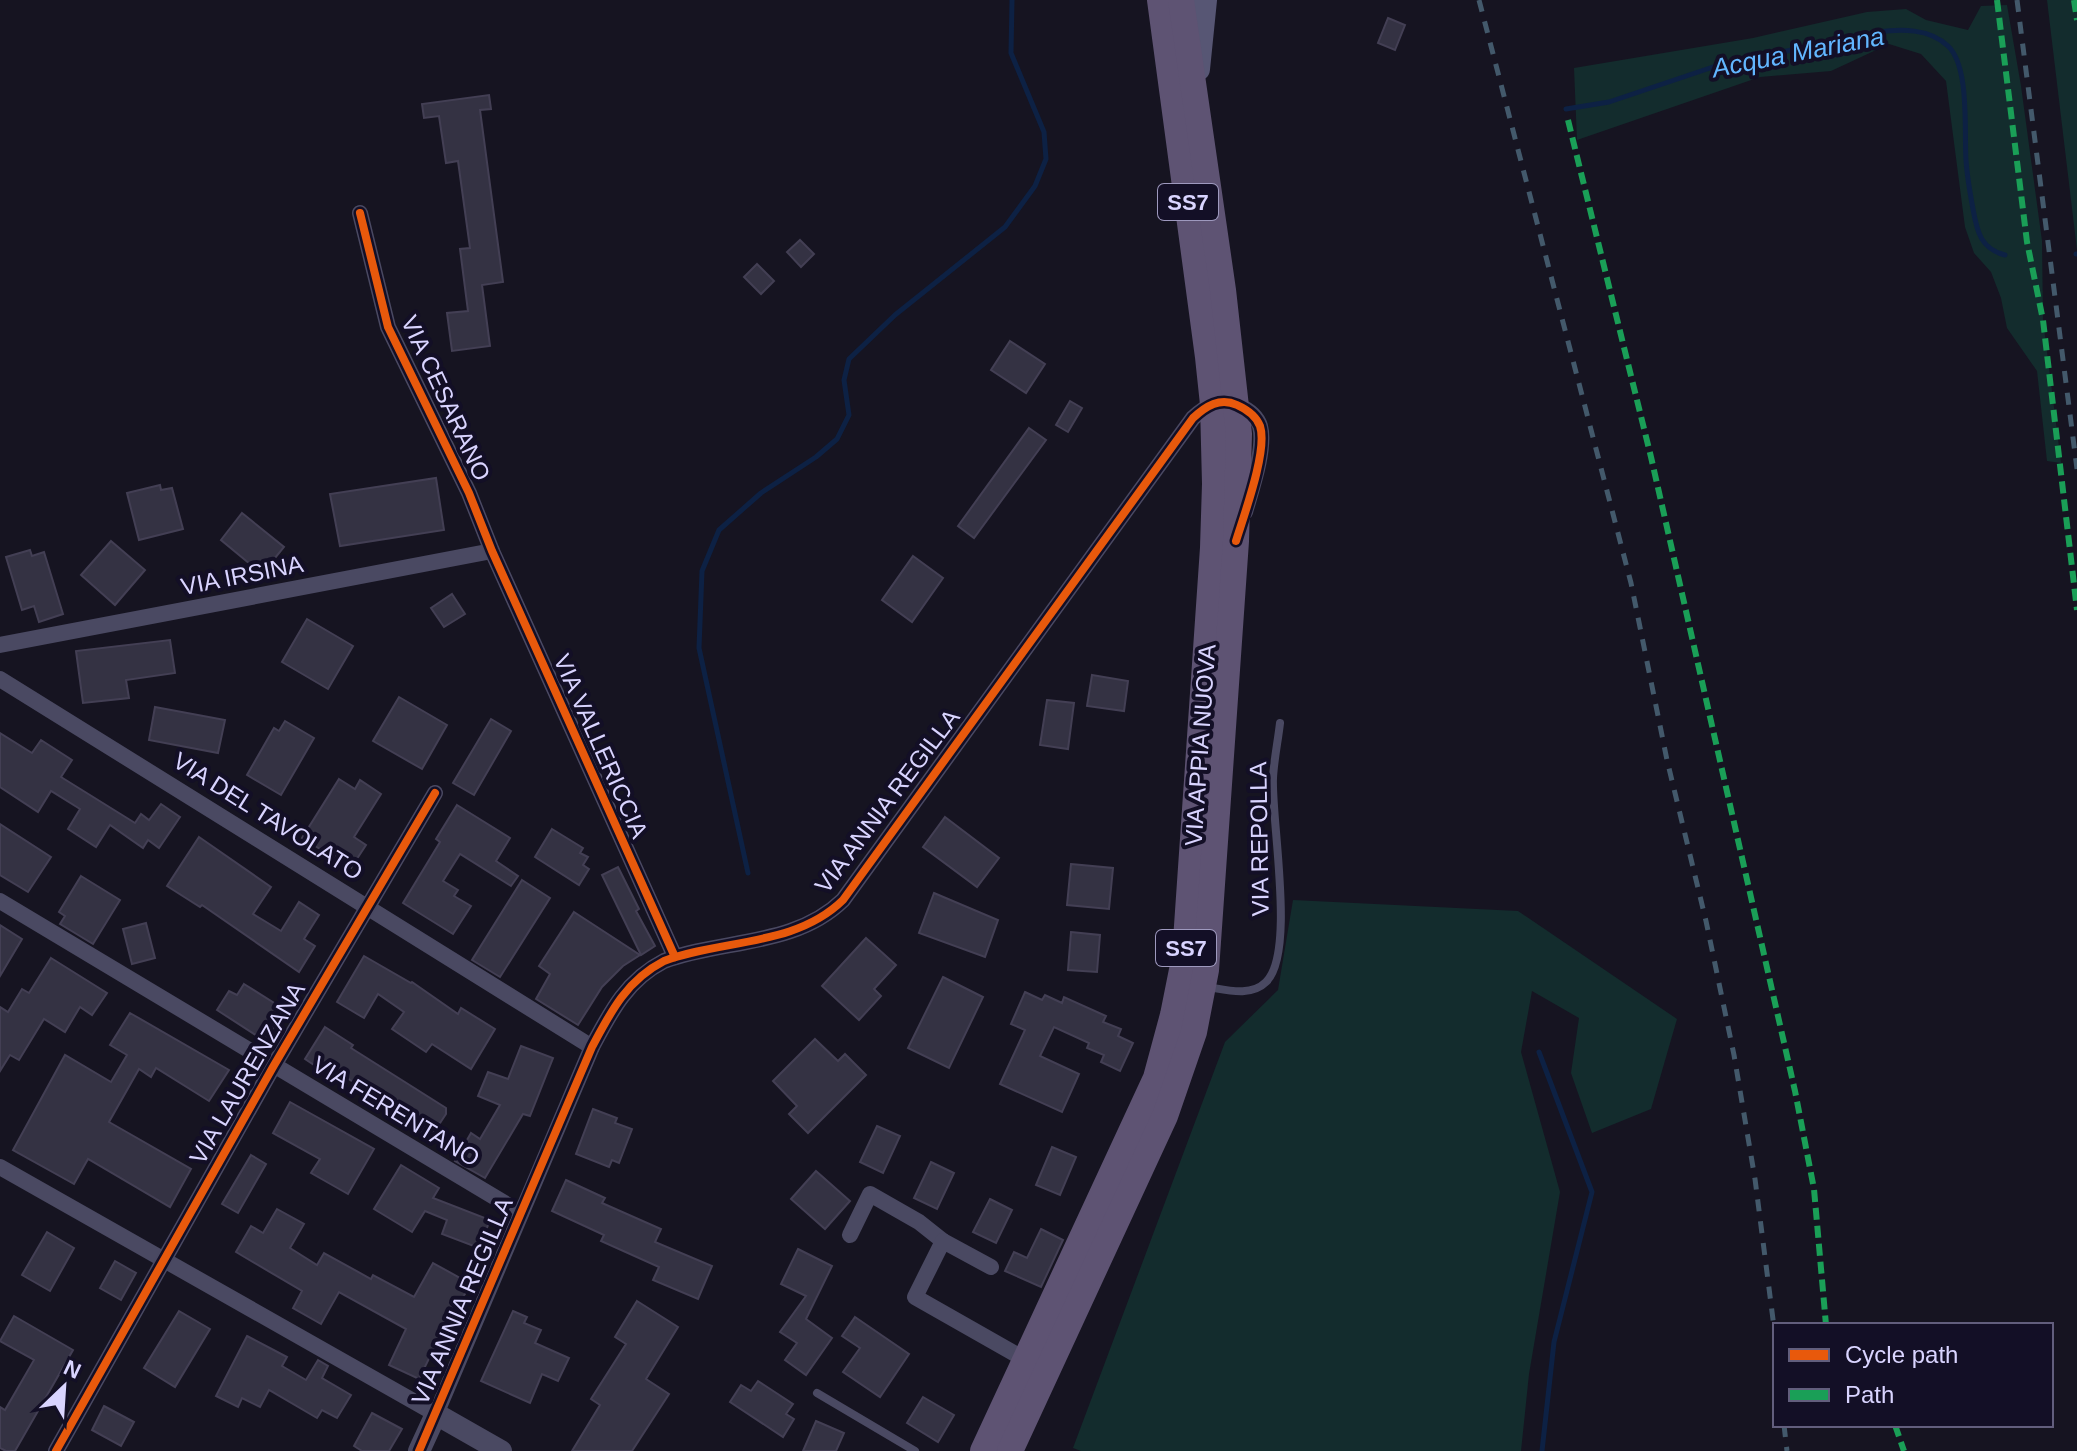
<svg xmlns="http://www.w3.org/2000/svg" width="2077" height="1451" font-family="Helvetica,sans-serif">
<rect width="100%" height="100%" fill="#161421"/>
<g fill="#132c2d">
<polygon points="2047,0 2077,0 2077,250"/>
<polygon points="2007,5 2021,86 2042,241 2043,320 2061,463 2047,461 2037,371 2007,328 2001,298 1991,272 1974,253 1965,227 1946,81 1921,54 1889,44 1831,71 1760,77 1577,140 1574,68 1753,38 1867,12 1906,9 1926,20 1968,30 1981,6"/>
<polygon points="1293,900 1518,911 1677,1019 1651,1109 1592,1133 1571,1073 1579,1018 1532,991 1521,1052 1560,1192 1529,1374 1521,1451 1081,1451 1073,1448 1225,1042 1278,990"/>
</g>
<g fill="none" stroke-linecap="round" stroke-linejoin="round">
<g stroke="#0d2144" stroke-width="5">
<path d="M1566,109L1609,102L1716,66L1877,32C1901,29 1929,28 1948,46C1970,67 1964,131 1966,160C1967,176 1970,193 1973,209C1977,232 1981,249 2005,255"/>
<polyline points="2076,254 2077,254"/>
<polyline points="748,873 699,648 702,571 719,530 761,493 816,457 837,439 849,415 844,380 849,359 895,315 1005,227 1035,186 1046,159 1044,132 1011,53 1012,0"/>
<polyline points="1539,1052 1592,1192 1554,1342 1542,1451"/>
</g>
</g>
<g fill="#343243" stroke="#433f54" stroke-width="2">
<polygon points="1388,18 1405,25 1395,50 1378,43"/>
<polygon points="489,95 491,109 480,110 503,282 482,285 490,346 452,351 447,313 468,311 460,249 470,248 458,161 446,163 439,116 424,118 422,104"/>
<polygon points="800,240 814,254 801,267 787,252"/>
<polygon points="757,264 774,281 761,294 744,277"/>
<polygon points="1010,341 1045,364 1026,393 991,370"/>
<polygon points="1070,401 1082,408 1068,432 1056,425"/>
<polygon points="1029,428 1046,440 974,538 958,526"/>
<polygon points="436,478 444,530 340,546 330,494"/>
<polygon points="160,485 161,490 172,488 183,529 139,540 127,493"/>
<polygon points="242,513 284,547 262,574 221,540"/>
<polygon points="111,541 145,570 115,605 81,575"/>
<polygon points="30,550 32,556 44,552 63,614 39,622 34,606 22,610 6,557"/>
<polygon points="913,556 943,578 912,622 882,600"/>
<polygon points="452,594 465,614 444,627 431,608"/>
<polygon points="307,619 353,646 328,689 282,662"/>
<polygon points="170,640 175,673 126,680 129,698 83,703 76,651"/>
<polygon points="1092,675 1128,681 1124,711 1087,706"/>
<polygon points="399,697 447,725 422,769 373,741"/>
<polygon points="1047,700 1074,703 1068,749 1040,745"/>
<polygon points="155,707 225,720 218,753 149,740"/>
<polygon points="491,719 511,731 474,795 453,783"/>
<polygon points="285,721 314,738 281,795 247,775 274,728 279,731"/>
<polygon points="0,733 32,753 41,740 72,760 61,777 135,823 141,814 149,820 161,804 180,817 159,848 148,840 143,848 110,825 96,847 68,829 80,809 51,791 38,812 0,787"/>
<polygon points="339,779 355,789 360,780 381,794 354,837 366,845 351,868 302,838"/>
<polygon points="457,805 510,838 496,861 518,876 511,886 460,854 443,881 458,890 454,896 471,906 453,934 403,903 440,842 436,839"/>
<polygon points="945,817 999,858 977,887 923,847"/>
<polygon points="0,824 51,857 28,892 0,875"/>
<polygon points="552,829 583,848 580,853 588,857 583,865 589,869 579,885 535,857"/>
<polygon points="199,837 271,887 253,914 281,931 299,902 319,915 304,939 315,946 299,972 202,905 200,907 167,886"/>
<polygon points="1071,864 1113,868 1109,909 1067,905"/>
<polygon points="618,867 639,909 636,911 655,946 641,955 602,875"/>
<polygon points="81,876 120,900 93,944 60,924 65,916 59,912"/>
<polygon points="522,880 550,898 500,977 472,960"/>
<polygon points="934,893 998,920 985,957 919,933"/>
<polygon points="574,912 640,955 623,966 602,987 578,1025 536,999 550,974 539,966"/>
<polygon points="146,923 155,958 132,964 123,929"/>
<polygon points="0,925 22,939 0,976"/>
<polygon points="1071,932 1100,935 1097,972 1068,970"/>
<polygon points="866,938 896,965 874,989 881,996 859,1020 822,986"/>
<polygon points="364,956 411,983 412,982 458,1014 461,1008 495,1029 471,1069 432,1044 426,1052 392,1029 404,1012 378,994 364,1018 337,1002"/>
<polygon points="51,958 107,993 92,1015 80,1007 65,1032 44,1019 19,1060 10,1055 0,1071 0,1007 8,1012 22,989 29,993"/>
<polygon points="943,977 983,997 949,1068 908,1048"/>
<polygon points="244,984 279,1006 272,1017 278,1021 265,1041 217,1010 229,991 237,995"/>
<polygon points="1025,992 1042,1000 1045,995 1062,1003 1064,997 1106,1016 1103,1022 1121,1029 1118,1036 1133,1043 1120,1071 1101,1062 1104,1055 1087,1048 1089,1043 1054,1027 1040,1056 1079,1074 1062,1112 1000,1084 1025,1030 1011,1024"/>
<polygon points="130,1013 229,1070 209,1101 156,1068 151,1077 139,1069 109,1122 191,1169 170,1207 88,1159 74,1184 13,1150 65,1055 111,1082 127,1055 110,1045"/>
<polygon points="325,1027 353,1045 351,1048 446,1108 446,1114 430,1138 401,1119 405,1113 335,1071 332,1077 305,1059"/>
<polygon points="815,1039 838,1061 845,1054 866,1075 808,1133 789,1114 797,1106 773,1081"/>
<polygon points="521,1046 553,1058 530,1116 523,1114 485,1178 455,1161 471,1133 480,1139 500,1105 478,1096 488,1072 508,1079"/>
<polygon points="290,1102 374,1149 348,1194 311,1173 320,1159 273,1133"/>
<polygon points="593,1109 617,1118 615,1123 632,1129 619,1163 612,1160 609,1167 576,1154"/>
<polygon points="877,1126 900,1136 883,1173 860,1162"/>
<polygon points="1052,1147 1076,1157 1060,1195 1036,1185"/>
<polygon points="251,1155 266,1164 238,1213 222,1204"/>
<polygon points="931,1162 954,1173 937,1209 914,1198"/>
<polygon points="401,1165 439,1188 433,1198 490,1220 479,1248 442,1234 447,1220 425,1211 412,1232 374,1209"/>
<polygon points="816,1171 850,1201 825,1229 791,1199"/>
<polygon points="566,1180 605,1198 602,1203 661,1229 655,1242 712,1266 698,1299 653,1280 659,1267 601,1241 604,1235 552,1211"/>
<polygon points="990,1199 1012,1210 996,1243 973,1232"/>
<polygon points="277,1209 304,1224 290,1248 317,1265 324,1253 371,1279 373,1275 414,1297 433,1263 471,1284 444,1328 419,1379 389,1365 406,1329 339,1292 321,1324 293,1308 302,1291 236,1252 251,1226 263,1233"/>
<polygon points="1041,1229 1063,1240 1041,1287 1005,1271 1014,1252 1027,1258"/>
<polygon points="47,1232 74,1248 50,1291 22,1275"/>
<polygon points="798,1249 832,1266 806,1319 832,1338 806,1375 785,1360 797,1343 780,1332 806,1296 781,1284"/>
<polygon points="115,1261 136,1273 121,1300 100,1288"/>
<polygon points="637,1301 678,1327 646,1379 669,1394 632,1451 572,1451 600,1405 591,1399 626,1344 615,1337"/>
<polygon points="179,1311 210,1329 175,1387 144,1368"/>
<polygon points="513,1311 527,1317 524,1323 541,1330 535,1343 569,1358 558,1381 542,1374 530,1403 481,1381"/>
<polygon points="14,1316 73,1350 15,1451 6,1451 0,1448 0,1407 5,1410 34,1360 0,1341"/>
<polygon points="855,1317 909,1354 880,1397 843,1372 860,1348 842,1336"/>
<polygon points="247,1336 287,1357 282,1366 306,1380 318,1360 328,1366 322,1378 351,1395 337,1418 322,1410 317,1418 269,1390 260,1407 242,1398 238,1407 216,1396"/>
<polygon points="758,1381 793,1404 786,1414 794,1419 783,1437 730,1402 741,1385 751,1391"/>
<polygon points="923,1397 954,1415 938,1442 907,1423"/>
<polygon points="104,1406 134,1422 121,1446 92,1430"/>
<polygon points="372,1413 402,1429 389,1451 362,1451 354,1446"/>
<polygon points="816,1421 844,1433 836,1451 803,1451"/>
</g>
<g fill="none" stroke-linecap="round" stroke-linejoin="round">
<g stroke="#4a4962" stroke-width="8">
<path d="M1208,987C1227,990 1251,997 1266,982C1296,953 1271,820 1273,778C1274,759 1278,741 1280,723"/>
<polyline points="817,1393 915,1451"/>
</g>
<g stroke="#4a4962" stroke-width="16">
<polyline points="360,213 388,327 469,493 492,551 675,957"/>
<polyline points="0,645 492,551"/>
<polyline points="0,679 592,1047"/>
<polyline points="0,901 521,1213"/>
<path d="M0,1167L436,1414L592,1047C611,1011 627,980 664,961C722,939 795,947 843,900L1193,418C1206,406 1220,397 1238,405C1247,409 1257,416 1260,426C1266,448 1251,491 1245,512"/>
<polyline points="850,1235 870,1194 919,1222 943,1241"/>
<polyline points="991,1267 943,1241 915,1297 1026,1360"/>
<polyline points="56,1451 273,1067 435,793"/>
</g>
<polyline stroke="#4a4962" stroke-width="22" points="419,1451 436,1414 501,1451"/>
<polyline stroke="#575674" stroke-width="24" points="1198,69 1205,0"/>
<g stroke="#5e5373" stroke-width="26">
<polyline points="983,1451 1156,1078 1173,1015 1185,955 1213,548 1215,484 1213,404 1208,357 1160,0"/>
<polyline points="1010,1451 1165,1116 1194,1032 1206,970 1236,541 1239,434 1223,290 1181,0"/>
</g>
<g stroke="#43596b" stroke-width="5" stroke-dasharray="12 10" stroke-linecap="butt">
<polyline points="1479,0 1631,583 1667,760 1706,921 1734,1055 1755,1179 1775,1335"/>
<polyline points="2017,0 2077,469"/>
<polyline points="1784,1425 1787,1451"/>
</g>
<g stroke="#1a9f57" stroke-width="6" stroke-dasharray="12 6" stroke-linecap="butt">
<polyline points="1997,0 2027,242 2043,320 2077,610"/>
<polyline points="2074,0 2077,20"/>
<polyline points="1568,120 1651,457 1795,1091 1814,1189 1826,1325"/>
<polyline points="1895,1425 1904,1451"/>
</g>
<defs>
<g id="cycleway">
<polyline points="360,213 388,327 469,493 492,551 675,957"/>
<polyline points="56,1451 273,1067 435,793"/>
<path d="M419,1451L592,1047C611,1011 627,980 664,961C722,939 795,947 843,900L1193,418C1206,406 1220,397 1237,405C1246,409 1256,416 1260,426C1268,450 1244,515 1236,541"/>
</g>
</defs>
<use href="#cycleway" stroke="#130f26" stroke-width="13"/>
<use href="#cycleway" stroke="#e8590c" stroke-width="8"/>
</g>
<g text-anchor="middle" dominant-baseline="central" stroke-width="8" stroke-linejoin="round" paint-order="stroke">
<g fill="#130f26" stroke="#9e99be" stroke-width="2">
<rect x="1158" y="184" width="60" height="36" rx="6"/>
<rect x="1156" y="930" width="60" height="36" rx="6"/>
</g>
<g font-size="22" font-weight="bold" fill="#d9d4ff">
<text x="1188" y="202">SS7</text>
<text x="1186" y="948">SS7</text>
</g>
<g font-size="24" fill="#d9d4ff" stroke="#130f26">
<text transform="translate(446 398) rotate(65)">VIA CESARANO</text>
<text transform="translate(242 575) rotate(-11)">VIA IRSINA</text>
<text transform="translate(1200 745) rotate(-86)">VIA APPIA NUOVA</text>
<text transform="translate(601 746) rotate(66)">VIA VALLERICCIA</text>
<text transform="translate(887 801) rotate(-53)">VIA ANNIA REGILLA</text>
<text transform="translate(268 816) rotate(32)">VIA DEL TAVOLATO</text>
<text transform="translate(1259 839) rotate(-91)">VIA REPOLLA</text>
<text transform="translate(247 1073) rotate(-60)">VIA LAURENZANA</text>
<text transform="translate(396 1111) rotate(31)">VIA FERENTANO</text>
<text transform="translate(462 1301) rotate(-67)">VIA ANNIA REGILLA</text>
</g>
<g font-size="26" font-style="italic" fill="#62b6ff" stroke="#130f26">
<text transform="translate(1798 52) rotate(-11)">Acqua Mariana</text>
</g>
</g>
<rect x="1773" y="1323" width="280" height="104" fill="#130f26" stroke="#625e7d" stroke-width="2"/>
<rect x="1789" y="1349" width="40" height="12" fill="#e8590c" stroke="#625e7d" stroke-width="2"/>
<text x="1845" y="1363" font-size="24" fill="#d9d4ff">Cycle path</text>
<rect x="1789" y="1389" width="40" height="12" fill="#1a9f57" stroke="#625e7d" stroke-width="2"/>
<text x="1845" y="1403" font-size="24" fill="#d9d4ff">Path</text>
<g transform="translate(64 1387) rotate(25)" stroke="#130f26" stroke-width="6" paint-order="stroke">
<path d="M0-6L14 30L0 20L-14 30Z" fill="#d9d4ff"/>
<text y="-12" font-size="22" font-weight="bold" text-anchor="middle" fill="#d9d4ff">N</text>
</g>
</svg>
